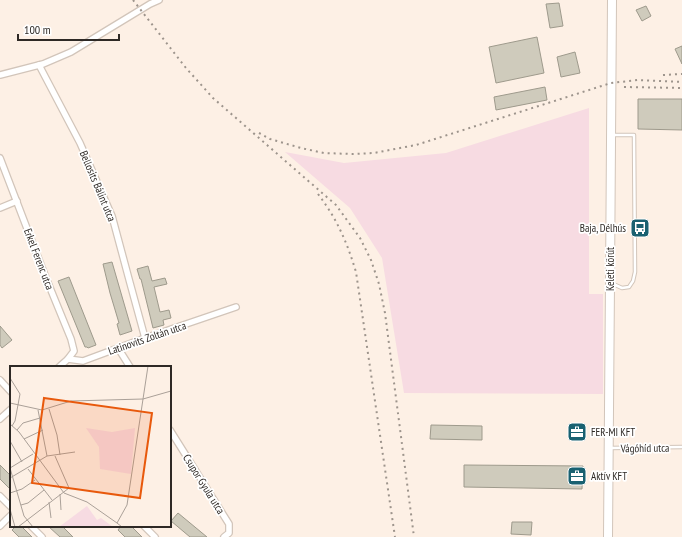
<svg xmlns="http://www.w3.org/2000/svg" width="682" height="537" font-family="'PT Sans Narrow',sans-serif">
<rect width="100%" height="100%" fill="#fdf0e5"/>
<polygon fill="#f7dbe2" points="589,108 589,294 603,294 603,394 404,393 382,258 350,208 285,152 344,163 446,153"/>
<g fill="#cfcbbc" stroke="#9e9a8c">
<polygon points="559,3 563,26 550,28 546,4"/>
<polygon points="646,6 651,16 642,21 636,10"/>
<polygon points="537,37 544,73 496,83 489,47"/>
<polygon points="682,46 682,64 675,49"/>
<polygon points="575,52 580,73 561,77 557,57"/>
<polygon points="545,87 547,100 496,110 494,97"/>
<polygon points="638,99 682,99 682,130 638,129"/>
<polygon points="112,262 132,331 120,335 117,324 119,323 110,293 103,264"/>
<polygon points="148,266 152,281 165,278 167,284 154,287 160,312 169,310 171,318 163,320 164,325 153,328 141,279 140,279 137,269"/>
<polygon points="69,277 96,345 88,348 87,347 85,347 58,281"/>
<polygon points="0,326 12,340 2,348 0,345"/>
<polygon points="431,425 482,426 482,440 430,439"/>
<polygon points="0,465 11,476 11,490 0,479"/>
<polygon points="464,465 583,466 582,489 464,487"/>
<polygon points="178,513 207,537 190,537 171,521"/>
<polygon points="512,522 532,522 531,535 511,534"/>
<polygon points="16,526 21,526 32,537 19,537 12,530"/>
<polygon points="48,526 62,526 73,537 60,537"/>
<polygon points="121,526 131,526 142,537 125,537 118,530"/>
</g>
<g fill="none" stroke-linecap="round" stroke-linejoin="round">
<defs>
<g id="lane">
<polyline points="611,283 622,288 629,287 633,281 635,272 634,135 613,135"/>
<polyline points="611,448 682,447"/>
</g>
<g id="street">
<polyline points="39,65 80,143 112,216 130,283 145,338"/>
<polyline points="0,75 43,64 71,52 150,4 159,0"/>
<polyline points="0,158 46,278 71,339 74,351 68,359"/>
<polyline points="0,208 17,201"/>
<polyline points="118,348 130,367"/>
<polyline points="59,367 68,359 83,361 145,338 236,307"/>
<polyline points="0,380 11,392"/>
<polyline points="0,419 11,409"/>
<polyline points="170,430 229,524 229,533 224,537"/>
<polyline points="0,496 11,507"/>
<polyline points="0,526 11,515"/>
<polyline points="31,526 42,537"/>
<polyline points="144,526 155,537"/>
</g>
<polyline id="secondary" points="608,537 610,283 612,0"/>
</defs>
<use href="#lane" stroke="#d2c5ba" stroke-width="4.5"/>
<use href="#street" stroke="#d2c5ba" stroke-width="8"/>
<use href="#secondary" stroke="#d2c5ba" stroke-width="10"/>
<use href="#lane" stroke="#fff" stroke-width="2.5"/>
<use href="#street" stroke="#fff" stroke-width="5.5"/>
<use href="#secondary" stroke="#fff" stroke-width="8"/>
<g stroke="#9d948c" stroke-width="2" stroke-dasharray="2 4" stroke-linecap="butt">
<polyline points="133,0 186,68 213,98 336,205 360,238 371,260 379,284 385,313 414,537"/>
<polyline points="663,75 682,74"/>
<polyline points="624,87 682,88"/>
<polyline points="259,133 270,139 301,148 324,153 352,154 374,153 416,145 611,83 638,80 682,82"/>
<path d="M318,194C337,219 347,242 356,272L395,537"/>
</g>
</g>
<defs>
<symbol id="bus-square" viewBox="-11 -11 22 22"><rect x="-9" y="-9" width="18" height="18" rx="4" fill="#196171" stroke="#fff"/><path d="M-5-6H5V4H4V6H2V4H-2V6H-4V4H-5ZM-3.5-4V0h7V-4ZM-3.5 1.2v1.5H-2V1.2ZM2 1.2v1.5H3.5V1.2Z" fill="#fff"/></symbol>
<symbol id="office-square" viewBox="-11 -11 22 22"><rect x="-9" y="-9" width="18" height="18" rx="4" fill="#196171" stroke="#fff"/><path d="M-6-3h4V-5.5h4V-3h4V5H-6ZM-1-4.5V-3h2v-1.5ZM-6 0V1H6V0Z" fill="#fff"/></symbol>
</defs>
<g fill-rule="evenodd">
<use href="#bus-square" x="629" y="217" width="22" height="22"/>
<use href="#office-square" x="566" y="421" width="22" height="22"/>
<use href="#office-square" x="566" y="465" width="22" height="22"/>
</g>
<g text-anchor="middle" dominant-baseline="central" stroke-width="3.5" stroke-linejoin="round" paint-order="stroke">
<g font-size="11" fill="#2e2925" stroke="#fff">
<text transform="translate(98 186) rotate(67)">Bellosits Bálint utca</text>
<text transform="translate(39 259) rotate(69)">Erkel Ferenc utca</text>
<text transform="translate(610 269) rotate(-90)">Keleti körút</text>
<text transform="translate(147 338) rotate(-19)">Latinovits Zoltán utca</text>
<text transform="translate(645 448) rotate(-1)">Vágóhíd utca</text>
<text transform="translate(204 484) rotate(58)">Csupor Gyula utca</text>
</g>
<g font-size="11" fill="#2e2925" stroke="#fff" text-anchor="start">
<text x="626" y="228" text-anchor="end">Baja, Délhús</text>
<text x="591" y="432">FER-MI KFT</text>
<text x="591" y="476">Aktív KFT</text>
</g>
</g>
<g transform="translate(10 366)">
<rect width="161" height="161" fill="#fdf0e5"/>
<path d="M76,62L102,66L125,62L121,108L90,103L89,81ZM77,140L87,154L91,152L103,161H49Z" fill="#f7dbe2"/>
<path fill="none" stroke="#aaa098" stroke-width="1" d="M0,12L10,28L5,55L2,60M0,37L32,44L61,35L133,33L161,25M39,43L47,69L50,89M28,44L37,90M0,58L9,66L54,127L77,136L107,157M7,64L13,57L30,52M14,73L33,64M0,75L12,96M0,102L14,150L23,161M0,102L23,88M18,103L42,134M0,112L37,90L65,86M0,127L12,123L25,114M50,128L51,144M39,136L41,152M11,139L18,137L34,124M0,143L5,161M8,161L59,122L45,90M112,161L107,157L117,139L138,0"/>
<path fill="#e8590c" fill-opacity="0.15" stroke="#e8590c" stroke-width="2" d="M34,32L142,47L130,132L22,117Z"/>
<rect width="161" height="161" fill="none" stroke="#2e2925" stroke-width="2"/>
</g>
<path d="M18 34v6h101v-6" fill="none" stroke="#2e2925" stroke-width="2"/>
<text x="24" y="34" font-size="12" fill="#2e2925" stroke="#ffffff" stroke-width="3" paint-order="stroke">100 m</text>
</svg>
